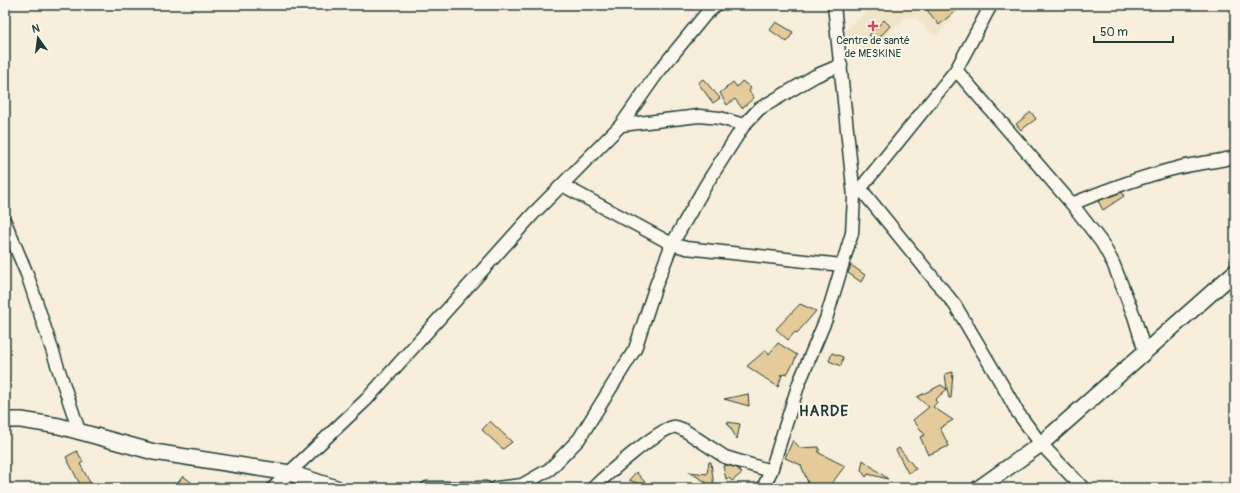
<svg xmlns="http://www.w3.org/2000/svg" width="1240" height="493" font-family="Pangolin,sans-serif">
<rect width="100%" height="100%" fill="#f7eedc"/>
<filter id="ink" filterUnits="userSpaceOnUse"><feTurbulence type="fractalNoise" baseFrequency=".025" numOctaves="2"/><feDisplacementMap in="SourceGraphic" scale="8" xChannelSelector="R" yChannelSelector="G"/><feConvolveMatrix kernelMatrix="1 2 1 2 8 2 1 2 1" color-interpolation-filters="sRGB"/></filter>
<g filter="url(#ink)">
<polygon fill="#f2e4c8" points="874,5 964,5 936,36 915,18 906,17 867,55 844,32"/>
<g fill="#e5cb9a" stroke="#1f3d34">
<polygon points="923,5 962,5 939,25"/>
<polygon points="884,20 890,26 876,41 869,35"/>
<polygon points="776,22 793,32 787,42 770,30"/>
<polygon points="703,79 720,98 713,103 698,83"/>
<polygon points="742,81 751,88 749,91 754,98 742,108 735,99 727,105 720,93 733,82 737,87"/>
<polygon points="1031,112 1036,119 1021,130 1016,124"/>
<polygon points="1122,192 1124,196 1103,210 1098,201"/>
<polygon points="851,265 865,275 861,282 848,273"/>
<polygon points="800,304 816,311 797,333 795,332 788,340 776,329"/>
<polygon points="778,343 797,355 793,364 787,374 780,375 782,375 778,387 747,366 766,350 769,354"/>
<polygon points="832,353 843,357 841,366 829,361"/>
<polygon points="953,372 951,398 949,398 947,389 935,400 937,402 933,407 953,420 940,428 949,446 928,455 920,437 925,435 913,420 929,407 917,397 941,385 947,389 945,374"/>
<polygon points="748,394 749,406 724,399"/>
<polygon points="490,421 512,442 503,449 482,430"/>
<polygon points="727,422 740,424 737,439"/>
<polygon points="793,440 800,448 819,447 819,453 845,466 828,488 810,488 801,465 785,458"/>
<polygon points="899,448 916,469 908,473 896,450"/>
<polygon points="77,451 83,462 80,464 93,488 82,488 66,457"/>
<polygon points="863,460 888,479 868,474 866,477 861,470"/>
<polygon points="709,462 711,462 714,488 705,488 706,482 689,472 707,474"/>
<polygon points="727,465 737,468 742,473 732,481 729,478 726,479 723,466"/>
<polygon points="636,472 650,488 629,480"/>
<polygon points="183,476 199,488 174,488"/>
</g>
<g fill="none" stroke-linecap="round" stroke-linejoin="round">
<defs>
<g id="minor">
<polyline points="956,70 1072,204 1102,243 1113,263 1134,316 1145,352"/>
<polyline points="621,125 699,116 720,118 744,125"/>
<polyline points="562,185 672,244 686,248 842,265"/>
<polyline points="860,188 955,305 1004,388 1018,413 1041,444 1083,488"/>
<polyline points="856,194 956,70 991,5"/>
<path d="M1072,204C1108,189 1140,177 1177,168C1196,163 1216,162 1235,157"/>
<polyline points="5,222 27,274 79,431"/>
<polyline points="273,488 366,400 533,214 621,125 656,75 705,15 716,5"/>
<polyline points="427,488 486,488"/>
<polyline points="496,488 522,485 550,469 579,439 635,349 656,285 672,244 707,183 744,125 759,109 815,76 841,65"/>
<path d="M593,488C606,475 656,431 673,427C677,426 681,429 684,430L725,457L771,471"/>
<polyline points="763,488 771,471 799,383 826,319 852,233 854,197 834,5"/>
</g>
<g id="tertiary">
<polyline points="5,420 21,420 59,426 154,452 290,473 336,488"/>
<polyline points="979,488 1041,444 1235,272"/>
</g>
</defs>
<use href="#minor" stroke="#1f3d34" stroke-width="15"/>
<use href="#tertiary" stroke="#1f3d34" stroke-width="18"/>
<use href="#minor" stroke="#fbf7ec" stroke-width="12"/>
<use href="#tertiary" stroke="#fbf7ec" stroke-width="15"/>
</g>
</g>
<path fill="#d1495b" stroke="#fbf7ec" stroke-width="1.5" d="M871 20h4v4h4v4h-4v4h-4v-4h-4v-4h4z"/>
<g text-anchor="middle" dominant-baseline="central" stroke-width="4" stroke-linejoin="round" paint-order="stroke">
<g font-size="11" fill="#1f3d34" stroke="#fbf7ec">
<text x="873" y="40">Centre de santé<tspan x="873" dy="13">de MESKINE</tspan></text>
</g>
<g font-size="15" font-weight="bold" letter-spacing="1" fill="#1f3d34" stroke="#fbf7ec">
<text x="824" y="411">HARDE</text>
</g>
</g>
<rect width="1240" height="493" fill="none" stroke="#fbf7ec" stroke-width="20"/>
<rect x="10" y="10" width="1220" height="473" fill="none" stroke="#1f3d34" stroke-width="1.5" filter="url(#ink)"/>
<g transform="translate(38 38) rotate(346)" stroke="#fbf7ec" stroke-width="3" paint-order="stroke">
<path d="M0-3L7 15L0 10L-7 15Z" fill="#1f3d34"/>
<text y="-6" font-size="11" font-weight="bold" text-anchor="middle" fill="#1f3d34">N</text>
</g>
<path d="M1094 36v6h79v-6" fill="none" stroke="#1f3d34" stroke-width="2"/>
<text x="1100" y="36" font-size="12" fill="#1f3d34" stroke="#fbf7ec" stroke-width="3" paint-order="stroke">50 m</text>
</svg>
